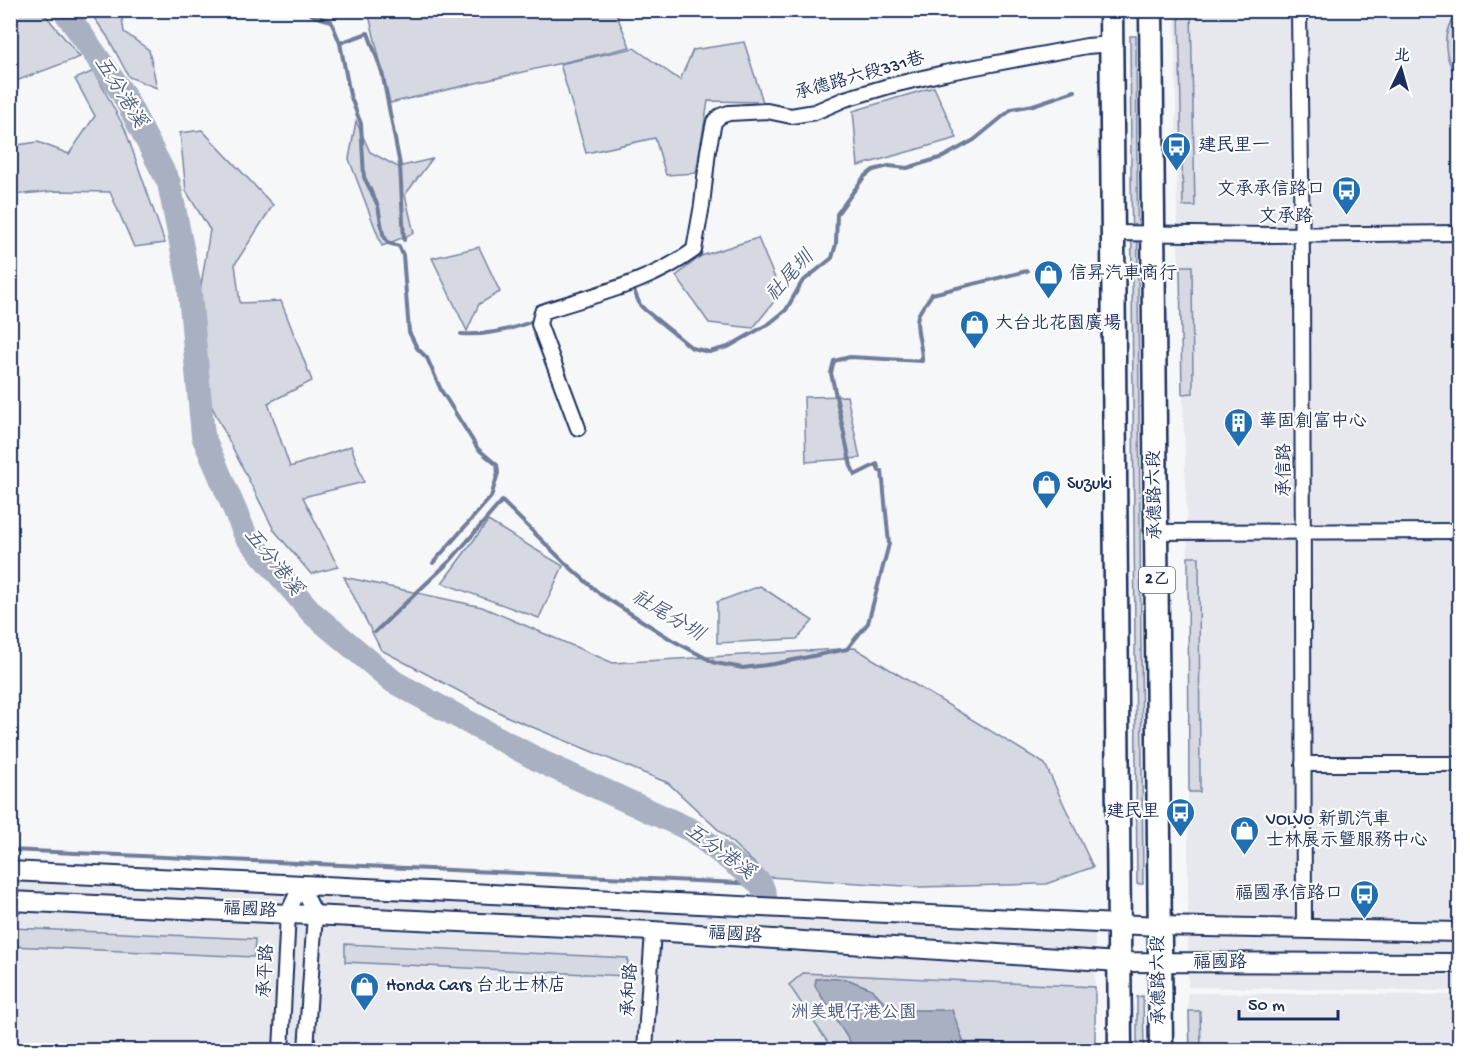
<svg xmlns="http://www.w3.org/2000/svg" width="1470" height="1061" font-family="'Gochi Hand','LXGW WenKai TC',sans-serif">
<rect width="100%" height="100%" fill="#f6f7f9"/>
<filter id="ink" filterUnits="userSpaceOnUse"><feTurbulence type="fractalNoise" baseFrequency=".0167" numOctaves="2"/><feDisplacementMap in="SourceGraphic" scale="12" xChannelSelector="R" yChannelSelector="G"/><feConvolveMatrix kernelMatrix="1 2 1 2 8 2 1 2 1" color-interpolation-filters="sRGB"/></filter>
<g filter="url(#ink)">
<g fill="#e6e8ee">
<polygon points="1175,11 1459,11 1459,991 1188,987 1188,557 1177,213"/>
<polygon points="10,869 1095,919 1095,1050 11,1050"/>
<polygon points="1188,993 1459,995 1459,1050 1188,1050"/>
</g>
<g fill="#d6d9e2" stroke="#7884a0" stroke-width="1.5">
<polygon points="11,10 42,11 80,57 11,83"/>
<polygon points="89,11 121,11 124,32 149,50 157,88 129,77 107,36"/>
<polygon points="368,11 615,11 630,47 390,103"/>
<polygon points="1179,11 1191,11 1195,206 1183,206"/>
<path d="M1458,11H1460L1459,80C1443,58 1440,32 1458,11Z"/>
<polygon points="1130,36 1136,36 1143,884 1137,884"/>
<polygon points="744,42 763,102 708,101 696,173 666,175 655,138 586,153 560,64 634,48 680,80 693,50"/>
<polygon points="94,71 125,129 165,243 134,247 110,192 56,191 11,195 11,146 38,142 69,154 95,116 75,79"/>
<polygon points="934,87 957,138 858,166 853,111"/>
<polygon points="356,121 370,152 398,167 432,159 405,195 414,233 382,246 349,159"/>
<polygon points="202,130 273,205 235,264 240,303 281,301 312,381 268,403 290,467 351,446 364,482 303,497 338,567 311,574 274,530 211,405 197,310 210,230 186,191 180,133"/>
<polygon points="758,238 781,293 753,328 709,323 676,276 701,256"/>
<polygon points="479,247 500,292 479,304 467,331 432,258"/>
<polygon points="1180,266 1192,266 1193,393 1182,394"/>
<polygon points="847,396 860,458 806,462 804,397"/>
<polygon points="488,521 563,566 539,618 442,583"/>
<polygon points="1188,557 1199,557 1200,792 1189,792"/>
<polygon points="344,577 482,607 613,663 855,648 1045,764 1093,867 1046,884 919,887 769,877 668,783 508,717 381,650"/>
<polygon points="760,586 813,621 797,639 717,643 717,602"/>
<polygon points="13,928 255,939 254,957 12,946"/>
<polygon points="345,944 628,958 627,976 345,962"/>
<polygon points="803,973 1095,987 1095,1050 833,1050 789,985"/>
<polygon points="1143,996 1144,1050 1137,1050 1137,997"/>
<polygon points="1189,1011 1200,1011 1201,1050 1190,1050"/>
</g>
<path fill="#a9b0c1" stroke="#707c99" stroke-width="1.5" d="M825,978L849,980L872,989L887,1005L913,1010H952L964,1043C982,1042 999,1042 1015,1050H855L815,986L816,979Z"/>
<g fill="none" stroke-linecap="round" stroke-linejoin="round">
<g stroke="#707c99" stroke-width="4">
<polyline points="305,10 314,16 331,21 340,43 350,95 361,124 364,177 378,206 383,234 388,243 399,246 403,255 409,332 417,348 427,358 441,390 478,449 497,465 498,473 491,497 433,563"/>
<polyline points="340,43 368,33 382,72 400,165 404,240"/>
<polyline points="630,288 633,288 640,305 645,310 692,348 709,352 728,347 770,323 786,310 802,282 832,258 836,244 837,214 864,177 873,170 889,166 907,168 943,157 974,140 1012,109 1033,105 1075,91"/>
<path d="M461,334C487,336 514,329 538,319"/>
<path d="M375,632L450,561L502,501L565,563L600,594L672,640L715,663L743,668L774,664L847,649L868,623L889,544L882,471H879L877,464L855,475L851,466L831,373L834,361L850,357L922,361C923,348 914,327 918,316C920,309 928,301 932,294L1027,271"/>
<polyline points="10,850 761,884"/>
</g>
<polyline stroke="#a9b0c1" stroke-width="24" points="64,10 123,94 169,183 189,283 203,436 246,536 312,613 394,682 544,763 691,830 761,884 765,895"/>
<defs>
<g id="minor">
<polyline points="1299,10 1302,261 1304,930"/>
<polyline points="1113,233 1270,235 1460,233"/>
<path d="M578,428L539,324L542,312C593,295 650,283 694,250L702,205L708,151L714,122L720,116L729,113L767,111L791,116L815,112L845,99L889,86L944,73L1087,46L1111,44"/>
<polyline points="1156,532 1460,531"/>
<polyline points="1303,764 1460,764"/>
<polyline points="301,885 315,914 306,1050"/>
<polyline points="281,1050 288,913 301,885"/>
<polyline points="645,1050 653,931"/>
</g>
<g id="tertiary">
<polyline points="10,871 1159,926 1460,932"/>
<polyline points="10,901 653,931 1119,962 1460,963"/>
</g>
<g id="primary">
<polyline points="1111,10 1120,1050"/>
<polyline points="1151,10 1161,1050"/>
</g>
</defs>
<use href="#minor" stroke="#1b2f5e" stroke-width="18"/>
<use href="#tertiary" stroke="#1b2f5e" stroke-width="22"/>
<use href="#primary" stroke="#1b2f5e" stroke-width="27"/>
<use href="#minor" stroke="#fff" stroke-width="14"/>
<use href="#tertiary" stroke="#fff" stroke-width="18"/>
<use href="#primary" stroke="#fff" stroke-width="22"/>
</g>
</g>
<defs>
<symbol id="bus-pin" viewBox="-11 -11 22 30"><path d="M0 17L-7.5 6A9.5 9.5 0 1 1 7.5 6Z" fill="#1f6fb2" stroke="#fff"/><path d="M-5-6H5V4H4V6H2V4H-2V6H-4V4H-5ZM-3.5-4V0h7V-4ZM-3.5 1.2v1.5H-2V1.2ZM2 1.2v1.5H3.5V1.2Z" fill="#fff"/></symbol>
<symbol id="shop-pin" viewBox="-11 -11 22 30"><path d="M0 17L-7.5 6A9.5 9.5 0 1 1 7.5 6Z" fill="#1f6fb2" stroke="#fff"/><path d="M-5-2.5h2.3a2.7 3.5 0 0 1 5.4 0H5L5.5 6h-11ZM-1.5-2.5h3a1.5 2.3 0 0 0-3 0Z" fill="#fff"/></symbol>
<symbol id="building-pin" viewBox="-11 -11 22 30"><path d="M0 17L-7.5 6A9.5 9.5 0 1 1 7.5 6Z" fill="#1f6fb2" stroke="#fff"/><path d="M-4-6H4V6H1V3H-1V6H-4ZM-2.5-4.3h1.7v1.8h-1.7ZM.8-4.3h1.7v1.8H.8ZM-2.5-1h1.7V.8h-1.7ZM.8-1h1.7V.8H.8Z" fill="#fff"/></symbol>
</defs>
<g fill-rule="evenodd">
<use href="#bus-pin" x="1160" y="130" width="33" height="45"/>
<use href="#bus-pin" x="1330" y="174" width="33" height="45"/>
<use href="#shop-pin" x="1032" y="258" width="33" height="45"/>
<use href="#shop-pin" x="958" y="308" width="33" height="45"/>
<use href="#building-pin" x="1222" y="406" width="33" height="45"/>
<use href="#shop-pin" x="1030" y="468" width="33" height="45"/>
<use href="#bus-pin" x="1164" y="796" width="33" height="45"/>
<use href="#shop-pin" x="1228" y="814" width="33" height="45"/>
<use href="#bus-pin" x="1348" y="878" width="33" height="45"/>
<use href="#shop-pin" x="348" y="970" width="33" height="45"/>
</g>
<g text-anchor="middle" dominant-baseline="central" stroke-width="4.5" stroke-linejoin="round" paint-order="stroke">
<rect fill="#fff" stroke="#5f6d8e" stroke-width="1.5" x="1139" y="567" width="36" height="26" rx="4.5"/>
<g font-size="16" font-weight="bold" fill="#1b2f5e">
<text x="1157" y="580">2乙</text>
</g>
<g font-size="18" fill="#1b2f5e" stroke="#fff">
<text transform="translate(860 77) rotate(-16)">承德路六段331巷</text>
<text x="1286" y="217">文承路</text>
<text transform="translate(1285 470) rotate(-90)">承信路</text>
<text transform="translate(1156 495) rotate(-91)">承德路六段</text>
<text transform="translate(250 911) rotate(3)">福國路</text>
<text transform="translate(735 936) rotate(4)">福國路</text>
<text x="1220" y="963">福國路</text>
<text transform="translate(267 971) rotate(-87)">承平路</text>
<text transform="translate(1160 980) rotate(-91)">承德路六段</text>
<text transform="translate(631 990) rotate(-87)">承和路</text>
</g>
<g font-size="18" fill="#1b2f5e" stroke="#fff" text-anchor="start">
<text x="1198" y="146">建民里一</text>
<text x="1325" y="190" text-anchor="end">文承承信路口</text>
<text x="1069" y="274">信昇汽車商行</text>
<text x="995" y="324">大台北花園廣場</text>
<text x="1259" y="422">華固創富中心</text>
<text x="1067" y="484">Suzuki</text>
<text x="1160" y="812" text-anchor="end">建民里</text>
<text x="1266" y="820">VOLVO 新凱汽車<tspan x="1266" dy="21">士林展示暨服務中心</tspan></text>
<text x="1343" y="894" text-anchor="end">福國承信路口</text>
<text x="386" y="986">Honda Cars 台北士林店</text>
</g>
<g font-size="18" fill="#4a5a7f" stroke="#fff">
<text x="854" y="1013">洲美蜆仔港公園</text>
</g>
<g font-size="20" font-style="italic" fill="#4d5c81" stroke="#fff">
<text transform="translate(119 93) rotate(58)">五分港溪</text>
<text transform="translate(791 277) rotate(-48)">社尾圳</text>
<text transform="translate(272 563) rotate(51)">五分港溪</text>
<text transform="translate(667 617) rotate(31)">社尾分圳</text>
<text transform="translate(719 853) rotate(36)">五分港溪</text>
</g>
</g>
<rect width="1470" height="1061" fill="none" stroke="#fff" stroke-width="36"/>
<rect x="18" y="18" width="1434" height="1025" fill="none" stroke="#1b2f5e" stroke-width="2" filter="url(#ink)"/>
<g transform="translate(1401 69) rotate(5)" stroke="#ffffff" stroke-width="4.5" paint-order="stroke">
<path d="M0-4.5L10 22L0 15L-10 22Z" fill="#1b2f5e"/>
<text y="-9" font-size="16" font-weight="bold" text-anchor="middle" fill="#1b2f5e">北</text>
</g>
<path d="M1239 1010v9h99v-9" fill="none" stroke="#1b2f5e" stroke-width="3"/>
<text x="1248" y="1010" font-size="18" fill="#1b2f5e" stroke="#ffffff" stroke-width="4.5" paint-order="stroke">50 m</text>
</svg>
